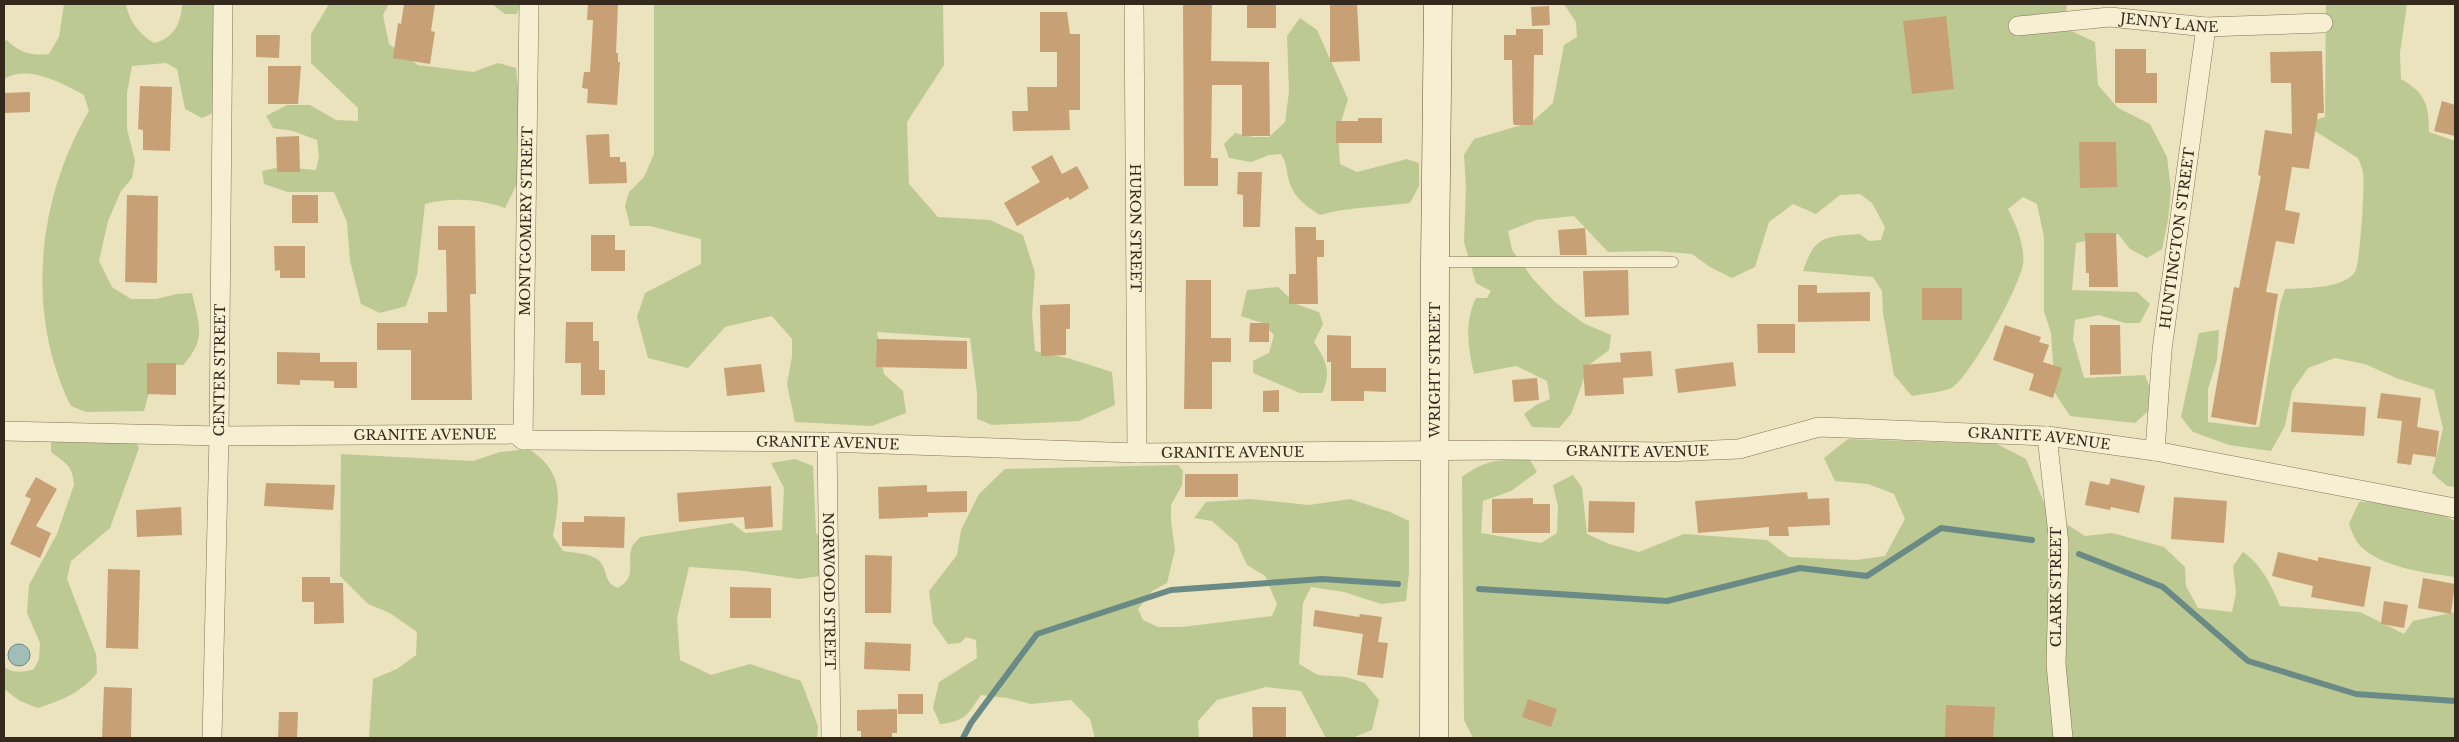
<svg xmlns="http://www.w3.org/2000/svg" width="2459" height="742" font-family="'Libre Baskerville',serif">
<rect width="100%" height="100%" fill="#ebe2be"/>
<g fill="#bdc993">
<path d="M64,4H126C129,21 139,34 154,43C174,38 181,24 182,4H213L215,97L213,113L202,118L185,109L177,69L166,63L132,66L127,93V129L135,161L132,178L121,191L108,221L99,261L112,287L131,299H156L177,294L192,293C199,325 207,339 183,365H168L153,378L144,411L86,412L71,406C25,314 37,199 89,111L84,95C62,83 28,64 4,79V42L7,40C19,53 32,56 49,54L59,37Z"/>
<path d="M329,4H389L383,15L389,44L418,65L473,72L498,63L516,68L520,108L517,184L505,208C479,199 452,197 425,204L417,275L406,306L380,313L361,304L350,261L347,222L334,192H288L264,184L262,171L280,167L316,170L319,157L317,140L293,131L273,128L266,116L287,105H310L336,120L358,121V108L311,63V34Z"/>
<polygon points="492,4 520,4 517,14 505,14"/>
<polygon points="654,4 943,4 944,65 907,122 909,184 938,217 990,220 1023,235 1035,273 1032,314 1035,351 1071,359 1112,372 1115,405 1079,421 992,425 977,419 977,393 970,338 877,332 884,374 903,391 906,413 872,426 795,422 787,384 792,356 792,339 772,316 725,327 688,368 648,358 637,317 645,293 701,264 701,239 650,226 630,226 625,206 629,192 644,177 654,154"/>
<path d="M1564,4H2067L2065,28L2095,42L2098,85L2118,108L2150,124L2167,157L2171,190L2168,220L2162,249L2147,258L2130,249L2118,234L2076,243L2072,290L2137,292L2150,304L2140,323H2125L2099,315L2075,320L2073,339L2084,378L2145,375L2151,391L2148,411L2135,423L2070,416L2055,393L2051,333L2044,311V237L2037,204L2023,197L2008,209C2016,225 2025,245 2023,264C2019,288 1972,373 1953,387C1946,392 1921,394 1912,396L1894,375L1883,313L1882,291L1873,277L1803,271C1815,235 1825,237 1860,234L1869,241L1881,240L1885,227L1872,203L1860,194L1840,195L1816,214L1793,204L1769,222L1755,267L1732,278L1710,267L1692,254L1657,251L1608,252L1574,216L1536,220L1508,231L1512,250L1533,279L1555,302L1583,323L1611,335L1609,350L1589,365L1571,414L1559,428L1532,427L1524,414L1536,405L1550,399L1547,381L1516,366L1474,374C1468,348 1464,322 1476,298H1487L1491,291L1476,283L1464,242L1466,187L1464,155L1474,139L1532,122L1553,103L1564,45L1577,37L1576,22Z"/>
<path d="M2326,4H2407L2400,53L2401,79C2425,93 2429,104 2429,132L2455,141V487L2447,486L2432,473L2443,429L2434,390L2396,378L2365,364L2335,358L2308,368L2292,391L2285,426L2271,451L2229,445L2193,432L2181,417L2199,333L2219,330L2217,360L2208,389V422L2248,427H2259L2280,305L2285,289C2304,288 2343,289 2355,272C2360,264 2365,184 2363,173C2362,168 2360,163 2358,158L2307,126L2313,120L2325,117Z"/>
<path d="M1300,18L1317,30L1348,99L1338,132L1340,164L1357,172L1407,159L1419,163V186L1410,203C1381,207 1347,207 1320,215C1308,207 1296,200 1290,184C1286,173 1288,165 1281,154L1269,155L1251,162L1229,158L1224,144L1235,133L1253,137H1269L1285,122L1289,92L1287,36Z"/>
<path d="M1278,287L1296,304L1319,312L1323,324L1314,342C1326,360 1332,373 1322,393H1300L1253,373V361L1269,353L1274,335L1262,323L1241,316L1247,290Z"/>
<path d="M57,438L135,440L139,448L110,528L71,561L67,579L96,654L97,673C81,693 62,700 38,708L20,701L4,689V667C14,673 22,673 34,669L39,659L40,643L27,613L29,585L57,534L74,485C73,465 65,463 51,452V443Z"/>
<path d="M1848,439L1997,444L2026,459L2048,512L2085,536L2112,533L2164,547L2185,567L2186,586L2198,608L2232,612L2236,593L2233,566L2243,552C2261,564 2272,586 2280,606L2360,612L2404,634L2413,621L2455,612V738H1473L1464,720L1462,477C1486,459 1501,459 1530,460L1537,472L1511,491L1483,501L1481,533L1541,543L1557,533L1558,507L1553,485L1573,475L1582,488L1587,534L1609,544L1639,552L1684,534L1767,540L1789,557L1856,560L1885,556L1905,519L1894,494L1868,484L1835,481L1824,458Z"/>
<path d="M529,449C565,473 560,498 553,536L563,551C574,553 594,553 601,563C608,573 604,583 618,588C638,576 626,563 632,547C633,544 638,540 640,537L732,523L745,533L782,530L784,488L771,463L795,459L813,466L816,533L824,543L820,576L799,579L745,571L689,567L677,618L680,660L711,675L750,664L801,681L818,726L817,738H369L373,679L397,669L416,655L417,632L390,613L368,604L340,576L341,454L473,461L500,452Z"/>
<path d="M1178,465L1183,471L1182,485L1171,505V521L1175,550L1167,583L1152,591L1138,609L1143,620L1158,627H1182L1272,616L1277,604L1265,576L1247,565L1237,543L1212,521L1194,518L1206,502L1250,499L1309,505L1350,499L1390,512L1409,521V572L1406,601L1381,604L1344,592L1311,587L1303,603L1299,664L1318,675L1346,677L1365,683L1379,700L1372,730L1352,738H1326L1301,691L1266,687L1217,700L1198,721L1199,738H1095L1090,719L1071,700L1031,704L1007,698L981,695C967,715 966,721 940,724L933,708L939,682L977,658L976,640L966,637L960,643L948,644L933,623L929,591L957,555L961,530L979,494L1005,469Z"/>
<path d="M2384,501L2439,513L2455,521V577C2426,573 2376,567 2357,542C2354,537 2351,530 2349,524L2359,502Z"/>
</g>
<circle fill="#a2bdb8" stroke="#6a8a85" cx="19" cy="655" r="11"/>
<g fill="none" stroke-linecap="round" stroke-linejoin="round">
<g stroke="#6a8a85" stroke-width="6">
<polyline points="2079,554 2163,587 2248,661 2356,694 2455,701"/>
<polyline points="1479,589 1667,601 1800,568 1867,576 1941,528 2032,540"/>
<polyline points="963,738 971,723 1037,634 1171,590 1322,579 1398,584"/>
</g>
</g>
<g fill="#c8a076">
<polygon points="404,4 435,4 431,31 435,32 430,64 393,58 398,23 401,24"/>
<polygon points="588,4 618,4 616,53 618,53 618,62 620,62 617,105 587,103 588,89 582,88 584,72 590,72 592,40 593,20 587,20"/>
<polygon points="1183,4 1212,4 1211,61 1269,62 1270,136 1242,136 1242,85 1212,85 1211,158 1218,158 1218,186 1184,186"/>
<rect x="1247" y="4" width="29" height="24"/>
<polygon points="1330,4 1357,4 1360,61 1330,62"/>
<polygon points="1549,6 1550,25 1532,26 1531,7"/>
<polygon points="1040,12 1067,12 1070,34 1080,34 1080,110 1069,110 1070,130 1013,131 1012,111 1028,111 1027,87 1057,87 1057,52 1040,52"/>
<polygon points="1946,16 1954,89 1912,94 1903,21"/>
<polygon points="1516,29 1543,29 1543,55 1534,55 1533,125 1514,125 1513,122 1512,60 1504,60 1504,35 1516,35"/>
<polygon points="256,35 280,35 279,58 256,57"/>
<polygon points="2115,49 2146,49 2146,73 2157,73 2157,103 2115,103"/>
<polygon points="2322,51 2324,113 2318,113 2309,169 2292,167 2285,210 2300,213 2294,244 2276,241 2266,292 2278,294 2256,425 2211,417 2234,287 2239,288 2261,176 2258,175 2265,130 2292,134 2291,83 2271,83 2270,52"/>
<polygon points="268,66 301,66 298,104 268,104"/>
<polygon points="140,86 172,87 170,151 143,150 143,130 138,129"/>
<polygon points="30,92 30,112 4,113 4,93"/>
<polygon points="2442,101 2455,105 2455,136 2434,131"/>
<polygon points="1358,118 1382,118 1382,143 1336,143 1336,121 1358,121"/>
<polygon points="609,134 610,157 620,157 620,162 626,162 627,183 589,184 586,135"/>
<polygon points="299,136 300,172 277,172 276,137"/>
<polygon points="2079,142 2116,142 2117,187 2080,188"/>
<polygon points="1052,155 1062,174 1077,166 1089,188 1070,200 1068,197 1017,226 1004,203 1040,182 1031,167"/>
<polygon points="1238,172 1262,172 1260,227 1243,227 1243,195 1237,194"/>
<polygon points="127,195 158,196 157,283 125,282"/>
<rect x="292" y="195" width="26" height="28"/>
<polygon points="438,226 475,226 476,294 470,294 472,400 411,400 411,350 377,350 377,323 428,323 428,312 447,312 446,250 438,250"/>
<polygon points="1295,227 1316,227 1316,240 1324,240 1324,257 1317,257 1318,304 1289,304 1289,274 1296,274"/>
<polygon points="1585,228 1587,255 1560,255 1558,230"/>
<polygon points="2085,233 2116,233 2118,287 2089,287 2089,273 2086,273"/>
<polygon points="591,235 615,235 615,250 625,250 625,271 591,271"/>
<polygon points="274,246 305,246 305,278 280,278 280,270 275,271"/>
<polygon points="1628,270 1629,315 1585,317 1583,271"/>
<polygon points="1186,280 1211,280 1211,338 1231,338 1231,362 1212,362 1212,409 1184,409"/>
<polygon points="1798,285 1817,285 1817,293 1870,292 1870,321 1798,322"/>
<rect x="1922" y="288" width="40" height="32"/>
<polygon points="1070,304 1070,329 1066,329 1066,355 1041,356 1040,305"/>
<polygon points="566,322 593,322 593,341 599,341 599,370 605,370 605,395 581,395 581,363 565,363"/>
<polygon points="1250,323 1269,323 1269,342 1249,342"/>
<polygon points="1757,324 1795,324 1795,353 1758,353"/>
<polygon points="2005,325 2041,337 2039,342 2049,345 2043,362 2062,368 2053,398 2029,390 2034,374 1993,360"/>
<polygon points="2090,325 2120,325 2121,374 2090,375"/>
<polygon points="1327,335 1351,336 1351,368 1386,368 1386,392 1364,391 1364,401 1331,401 1331,362 1327,362"/>
<polygon points="877,339 967,341 967,369 876,367"/>
<polygon points="1651,351 1653,376 1623,378 1624,394 1585,396 1583,365 1621,362 1620,353"/>
<polygon points="277,352 320,353 320,362 357,362 357,388 334,388 334,381 300,380 300,385 277,384"/>
<polygon points="1733,362 1736,386 1678,393 1675,369"/>
<polygon points="147,363 176,363 176,395 147,394"/>
<polygon points="761,364 765,392 727,396 724,368"/>
<polygon points="1537,378 1539,400 1514,402 1512,380"/>
<polygon points="1279,390 1279,412 1263,412 1263,391"/>
<polygon points="2381,393 2421,398 2417,427 2439,431 2436,457 2413,454 2411,465 2397,463 2402,421 2377,418"/>
<polygon points="2293,402 2366,407 2364,436 2291,432"/>
<rect x="1185" y="474" width="53" height="23"/>
<polygon points="36,477 57,489 36,526 51,533 40,558 10,544 31,499 25,496"/>
<polygon points="2111,478 2145,486 2139,513 2111,507 2110,510 2085,505 2090,481 2109,485"/>
<polygon points="266,483 335,485 333,510 264,506"/>
<polygon points="927,485 927,492 967,491 967,512 928,513 928,517 879,519 878,487"/>
<polygon points="771,486 773,527 745,529 744,517 679,522 677,493"/>
<polygon points="1807,492 1808,499 1829,498 1830,525 1788,527 1789,536 1769,536 1769,527 1698,533 1695,501"/>
<polygon points="2174,497 2227,501 2224,543 2171,539"/>
<polygon points="1533,498 1533,504 1550,504 1550,533 1492,533 1492,499"/>
<polygon points="1589,501 1635,502 1634,533 1588,532"/>
<polygon points="181,507 182,535 137,537 136,510"/>
<polygon points="584,516 625,517 624,548 562,546 562,522 584,522"/>
<polygon points="2278,552 2318,561 2318,557 2371,567 2364,607 2311,597 2313,586 2272,576"/>
<polygon points="865,555 892,556 891,613 865,613"/>
<polygon points="108,569 140,570 138,649 106,648"/>
<polygon points="302,577 330,577 330,583 343,583 344,623 314,624 314,602 302,602"/>
<polygon points="2423,578 2455,584 2451,614 2418,608"/>
<polygon points="730,587 771,588 771,618 730,618"/>
<polygon points="2384,601 2408,605 2404,628 2381,624"/>
<polygon points="1315,610 1359,617 1360,614 1382,617 1378,642 1388,643 1383,678 1357,675 1363,634 1313,626"/>
<polygon points="865,642 911,644 910,671 864,669"/>
<polygon points="104,687 132,688 131,738 102,738"/>
<rect x="898" y="694" width="25" height="20"/>
<polygon points="1528,699 1557,709 1551,727 1522,717"/>
<polygon points="1946,705 1995,707 1993,738 1945,737"/>
<polygon points="1252,707 1286,707 1286,737 1253,737"/>
<polygon points="897,709 897,733 892,733 892,738 861,738 861,731 857,731 857,710"/>
<polygon points="279,712 298,712 297,738 278,738"/>
</g>
<g fill="none" stroke-linecap="round" stroke-linejoin="round">
<defs>
<polyline id="service" points="1436,262 1673,262"/>
<g id="minor">
<path id="s1" d="M1134,4L1137,453"/>
<path id="s2" d="M2018,26L2110,17L2206,27L2323,23"/>
<path id="s3" d="M4,431L219,436L516,434L523,440L827,442L1137,453L1501,450L1666,452L1739,449L1819,427L2047,436L2155,451L2455,508"/>
<polyline points="2047,436 2059,544 2056,664 2063,738"/>
<path id="s4" d="M523,440L529,4"/>
<path id="s5" d="M827,442L831,738"/>
<path id="s6" d="M2155,451L2162,350L2206,27"/>
<path id="s7" d="M212,738L219,436L223,4"/>
</g>
<g id="secondary">
<path id="s8" d="M1434,738L1435,262L1438,4"/>
</g>
</defs>
<use href="#service" stroke="#837358" stroke-width="11"/>
<use href="#minor" stroke="#837358" stroke-width="20"/>
<use href="#secondary" stroke="#64543b" stroke-width="29"/>
<use href="#service" stroke="#f7efd1" stroke-width="10"/>
<use href="#minor" stroke="#f7efd1" stroke-width="19"/>
<use href="#secondary" stroke="#f7efd1" stroke-width="28"/>
</g>
<g text-anchor="middle" dominant-baseline="central" stroke-width="4" stroke-linejoin="round" paint-order="stroke">
<g font-size="14" fill="#33291c" stroke="#f3ecce">
<text stroke="none"><textPath href="#s2" startOffset="152">JENNY LANE</textPath></text>
<text stroke="none"><textPath href="#s4" startOffset="219">MONTGOMERY STREET</textPath></text>
<text stroke="none"><textPath href="#s1" startOffset="224">HURON STREET</textPath></text>
<text stroke="none"><textPath href="#s6" startOffset="214">HUNTINGTON STREET</textPath></text>
<text stroke="none"><textPath href="#s7" startOffset="368">CENTER STREET</textPath></text>
<text stroke="none"><textPath href="#s8" startOffset="368">WRIGHT STREET</textPath></text>
<text stroke="none"><textPath href="#s3" startOffset="421">GRANITE AVENUE</textPath></text>
<text stroke="none"><textPath href="#s3" startOffset="2041">GRANITE AVENUE</textPath></text>
<text stroke="none"><textPath href="#s3" startOffset="826">GRANITE AVENUE</textPath></text>
<text stroke="none"><textPath href="#s3" startOffset="1636">GRANITE AVENUE</textPath></text>
<text stroke="none"><textPath href="#s3" startOffset="1231">GRANITE AVENUE</textPath></text>
<text transform="translate(2056 587) rotate(-90)">CLARK STREET</text>
<text stroke="none"><textPath href="#s5" startOffset="149">NORWOOD STREET</textPath></text>
</g>
</g>
<rect width="2459" height="742" fill="none" stroke="#33291c" stroke-width="10"/>
</svg>
